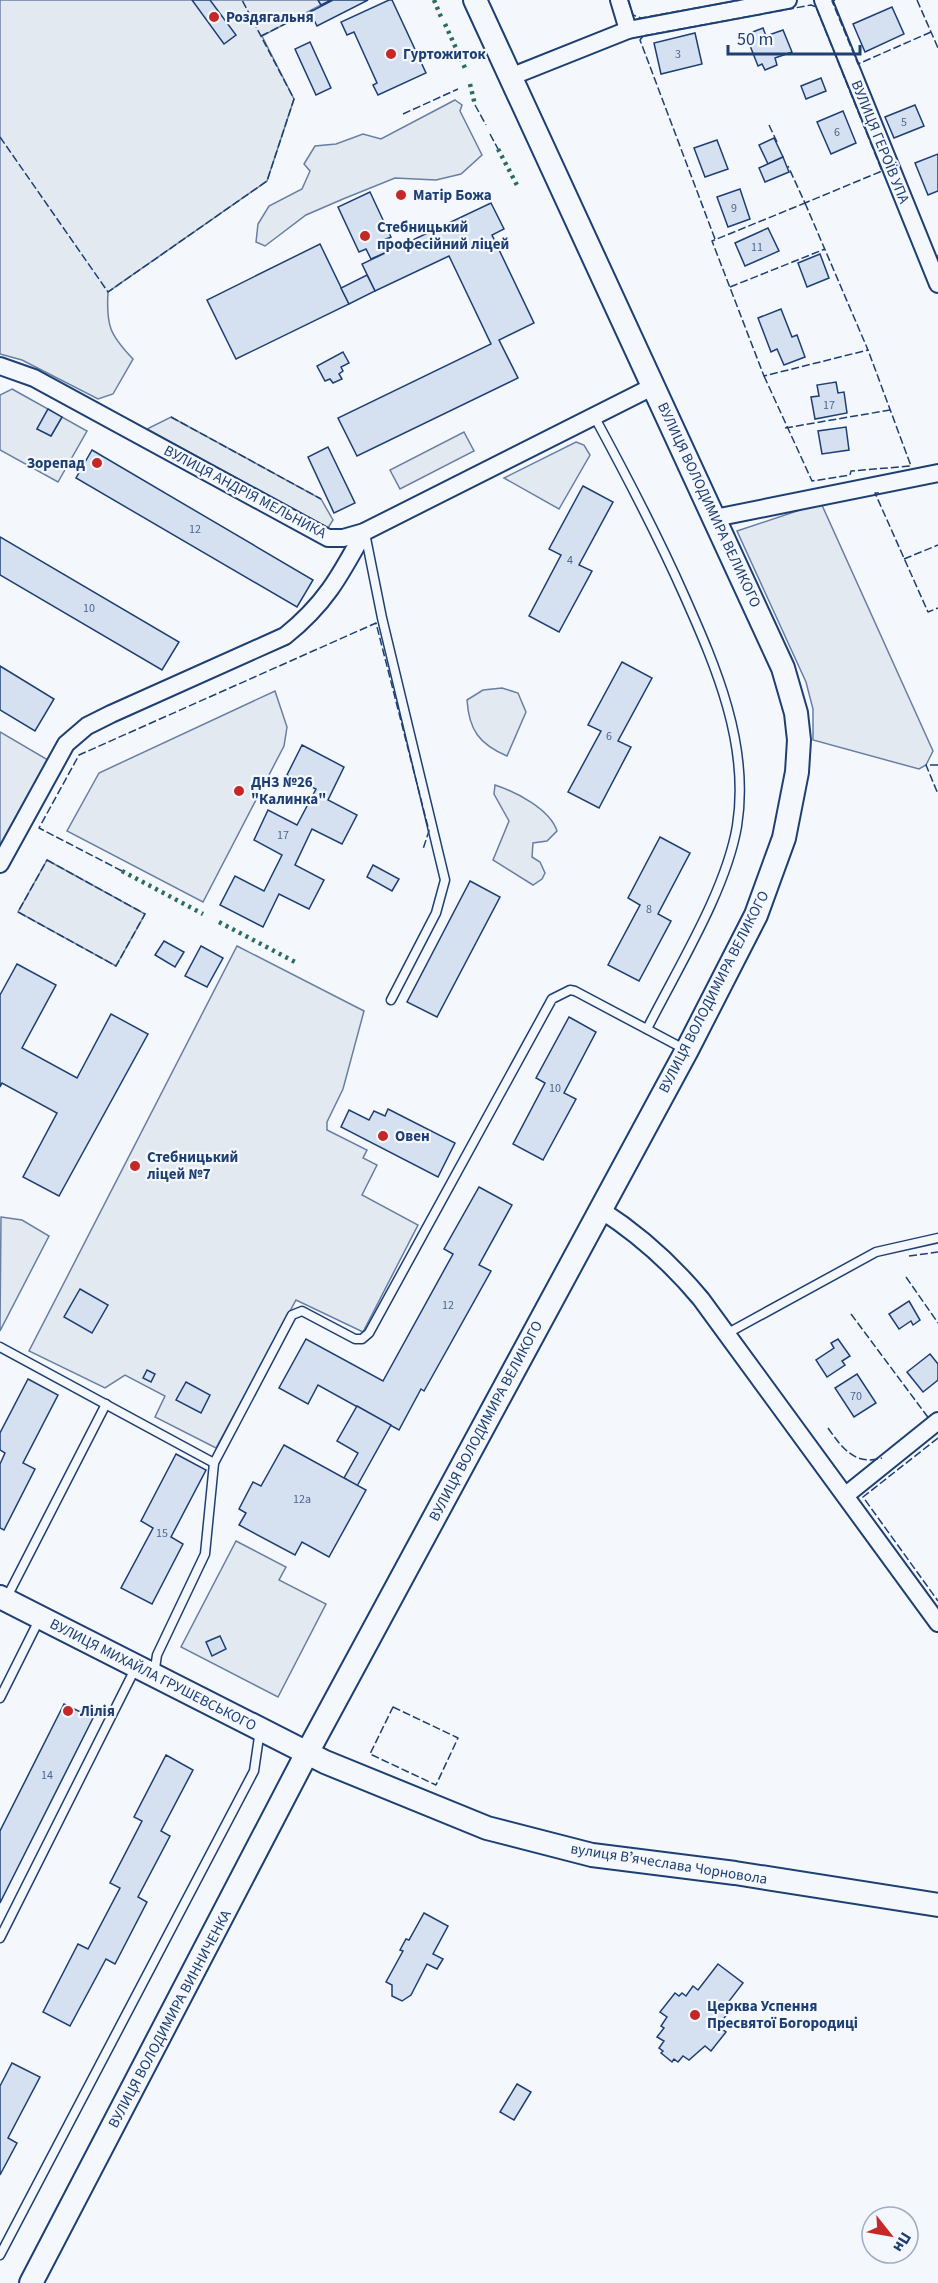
<svg xmlns="http://www.w3.org/2000/svg" width="938" height="2283" font-family="'Source Sans 3',sans-serif">
<rect width="100%" height="100%" fill="#f4f7fb"/>
<g fill="#e3e9f0" stroke="#687fa3" stroke-width="1.5">
<path d="M0,0H318L321,5L262,36L294,99L267,181L108,292C106,326 110,335 133,359L113,394L98,399L22,360L0,354Z"/>
<polygon points="455,100 462,105 460,111 482,155 461,174 436,180 395,178 343,199 306,215 265,246 256,242 258,224 269,206 302,189 310,171 304,164 315,146 336,144 363,134 381,139"/>
<polygon points="12,389 48,409 37,429 51,436 62,417 87,431 58,482 0,450 0,395"/>
<polygon points="171,417 321,499 333,520 328,528 147,429"/>
<polygon points="464,432 474,451 400,489 390,470"/>
<polygon points="576,442 584,445 590,455 559,509 504,478"/>
<polygon points="821,503 933,751 926,765 919,769 813,740 813,709 806,682 737,531"/>
<path d="M502,688L518,693L526,712L507,756C479,744 469,730 467,700L483,690Z"/>
<polygon points="275,691 287,727 284,746 203,902 67,831 99,773"/>
<polygon points="0,732 48,760 0,848"/>
<path d="M495,785C516,792 550,809 557,831L547,841L533,843L532,857L540,862L545,873L542,879L533,885L493,860L509,821L494,794Z"/>
<polygon points="47,860 145,914 116,966 18,912"/>
<polygon points="237,946 364,1011 343,1089 327,1122 327,1130 367,1150 363,1158 377,1165 362,1195 418,1225 363,1332 296,1300 216,1448 155,1417 165,1396 125,1375 105,1388 29,1351"/>
<polygon points="1,1217 22,1220 49,1236 0,1331"/>
<polygon points="236,1541 286,1567 279,1580 326,1604 278,1697 181,1647"/>
</g>
<g fill="#d5e0f0" stroke="#1d3f73" stroke-width="1.5">
<polygon points="192,0 210,0 236,35 224,44"/>
<polygon points="318,0 331,0 321,5"/>
<polygon points="333,0 368,0 317,26 310,12"/>
<polygon points="389,0 392,0 426,73 378,95 373,85 377,83 354,32 347,35 341,22"/>
<polygon points="892,7 904,34 865,52 853,24"/>
<polygon points="763,28 766,36 783,30 792,52 775,58 777,65 765,70 762,64 758,66 749,43 753,42 750,33"/>
<polygon points="695,33 702,64 661,74 654,43"/>
<polygon points="310,42 331,88 316,95 295,49"/>
<polygon points="821,78 826,91 806,99 801,86"/>
<polygon points="915,105 924,126 894,138 885,117"/>
<polygon points="843,111 856,143 831,154 817,122"/>
<polygon points="774,138 783,157 768,164 759,145"/>
<polygon points="717,140 728,169 705,177 694,148"/>
<polygon points="938,154 938,191 928,195 915,163"/>
<polygon points="783,157 789,172 765,182 759,168"/>
<polygon points="740,189 750,219 728,227 717,197"/>
<polygon points="370,192 391,237 384,240 389,251 371,259 366,249 359,252 338,207"/>
<polygon points="491,203 504,229 492,235 534,323 499,340 518,378 357,456 338,418 491,344 449,256 375,291 362,264"/>
<polygon points="768,228 779,251 745,266 735,243"/>
<polygon points="320,244 349,304 236,359 207,300"/>
<polygon points="820,254 829,278 807,287 798,263"/>
<polygon points="367,275 375,291 349,304 341,288"/>
<polygon points="781,309 792,337 797,335 805,357 784,365 777,349 771,352 758,318"/>
<polygon points="343,352 349,363 341,367 343,371 339,374 342,379 333,383 330,379 325,381 317,366"/>
<polygon points="836,382 838,393 844,392 847,413 815,419 811,397 819,396 817,385"/>
<polygon points="48,409 62,417 51,436 37,429"/>
<polygon points="846,427 849,450 822,454 818,431"/>
<polygon points="328,447 355,503 334,513 308,457"/>
<polygon points="92,450 313,580 297,607 76,478"/>
<polygon points="583,486 613,502 579,565 592,571 559,632 529,616 561,555 549,549"/>
<polygon points="0,537 179,642 162,670 0,575"/>
<polygon points="622,662 652,678 618,741 631,747 599,808 568,792 601,731 588,725"/>
<polygon points="0,666 54,699 35,731 0,710"/>
<polygon points="302,745 344,767 328,800 357,815 342,844 312,829 295,865 324,880 309,909 279,894 263,927 220,905 235,876 264,891 282,855 254,840 268,810 297,825 316,789 287,775"/>
<polygon points="660,837 690,853 658,914 671,921 639,981 608,965 640,905 628,898"/>
<polygon points="373,865 399,879 392,891 367,877"/>
<polygon points="470,881 500,897 437,1017 407,1002"/>
<polygon points="164,941 184,952 175,967 155,955"/>
<polygon points="201,946 223,958 207,987 185,976"/>
<polygon points="17,964 56,985 22,1048 77,1078 111,1014 148,1034 59,1196 23,1177 57,1113 2,1083 0,1087 0,995"/>
<polygon points="569,1017 596,1032 564,1093 576,1099 543,1160 513,1144 545,1083 536,1078"/>
<polygon points="388,1109 455,1143 438,1177 341,1127 349,1110 369,1120 374,1111 385,1116"/>
<polygon points="479,1187 512,1205 479,1265 491,1271 424,1391 421,1389 399,1430 318,1385 308,1404 279,1388 306,1339 383,1381 453,1254 444,1249"/>
<polygon points="80,1289 108,1305 92,1333 64,1317"/>
<polygon points="909,1301 920,1320 913,1325 911,1321 899,1329 889,1314"/>
<polygon points="838,1339 850,1356 842,1361 845,1365 827,1377 816,1360 834,1348 831,1343"/>
<polygon points="930,1354 938,1364 938,1380 923,1392 907,1372"/>
<polygon points="147,1370 155,1374 151,1382 143,1378"/>
<polygon points="857,1374 876,1403 854,1417 835,1388"/>
<polygon points="28,1379 58,1395 23,1463 35,1469 4,1530 0,1528 0,1464 5,1453 0,1450 0,1433"/>
<polygon points="186,1382 210,1395 201,1413 176,1400"/>
<polygon points="357,1406 391,1425 357,1486 344,1478 358,1453 337,1441"/>
<polygon points="284,1445 366,1490 329,1557 302,1542 295,1555 239,1525 246,1513 239,1509 253,1482 261,1486"/>
<polygon points="176,1454 206,1470 171,1537 183,1544 152,1604 121,1588 153,1528 141,1521"/>
<polygon points="220,1636 226,1649 212,1656 206,1642"/>
<polygon points="64,1704 93,1718 0,1903 0,1831"/>
<polygon points="166,1755 193,1770 161,1831 170,1836 138,1897 147,1902 115,1964 106,1959 70,2026 43,2012 78,1944 88,1949 120,1888 110,1883 142,1821 134,1817"/>
<polygon points="424,1913 448,1926 433,1954 443,1959 437,1969 427,1964 411,1995 402,2001 392,1996 392,1985 386,1982 403,1951 400,1950 406,1939 409,1940"/>
<polygon points="718,1964 743,1983 723,2009 728,2013 721,2022 725,2025 722,2029 726,2032 711,2051 705,2046 689,2060 683,2056 678,2062 674,2059 672,2062 661,2053 663,2051 659,2048 664,2041 657,2037 664,2028 661,2026 667,2017 660,2012 675,1993 679,1996 682,1993 686,1996 693,1986 698,1990"/>
<polygon points="12,2063 40,2077 8,2138 17,2143 0,2175 0,2086"/>
<polygon points="517,2084 531,2092 514,2120 500,2112"/>
</g>
<g fill="none" stroke-linecap="round" stroke-linejoin="round">
<defs>
<g id="lane">
<path d="M594,416C626,475 657,534 684,595C716,667 750,745 737,826C726,891 677,969 647,1029"/>
<polyline points="365,533 382,618 445,880 436,913 391,1000"/>
<polyline points="728,1333 876,1252 938,1238"/>
<polyline points="0,1347 214,1463"/>
<polyline points="6,1599 106,1404"/>
<polyline points="154,1675 157,1655 205,1554 214,1463 292,1315 302,1311 355,1339 362,1339 369,1333 552,999 570,990 575,991 686,1050"/>
<polyline points="0,1698 40,1618"/>
<polyline points="0,1938 136,1667"/>
<polyline points="0,2255 254,1771 260,1730"/>
</g>
<g id="street">
<polyline points="619,0 628,30"/>
<polyline points="823,0 938,284"/>
<polyline points="510,77 628,30 788,0"/>
<polyline points="0,366 34,378 328,538 343,538 364,532 654,386"/>
<polyline points="715,518 938,473"/>
<path d="M0,864L66,744L87,726L111,714L285,636C325,604 340,576 364,532"/>
<path d="M601,1210C640,1235 671,1263 701,1299L938,1623"/>
<polyline points="846,1495 938,1421"/>
</g>
<g id="secondary">
<polyline points="0,1597 325,1762 487,1828 592,1855 735,1873 938,1905"/>
<polyline points="31,2283 307,1753 687,1050 756,915 784,838 797,772 799,740 796,713 783,668 475,0"/>
</g>
</defs>
<use href="#lane" stroke="#1d3f73" stroke-width="11"/>
<use href="#street" stroke="#1d3f73" stroke-width="20"/>
<use href="#secondary" stroke="#1d3f73" stroke-width="26"/>
<use href="#lane" stroke="#f4f7fb" stroke-width="8"/>
<use href="#street" stroke="#f4f7fb" stroke-width="16"/>
<use href="#secondary" stroke="#f4f7fb" stroke-width="22"/>
<g stroke="#2c6c60" stroke-width="4.5" stroke-dasharray="3 4.5" stroke-linecap="butt">
<polyline points="434,0 441,17"/>
<polyline points="445,24 465,68"/>
<polyline points="470,84 475,105"/>
<polyline points="498,149 518,187"/>
<polyline points="122,871 203,914"/>
<polyline points="219,922 297,963"/>
</g>
<g stroke="#1d3f73" stroke-width="1.5" stroke-dasharray="8 3" stroke-linecap="butt">
<polyline points="628,0 633,15 641,18 740,0"/>
<polyline points="835,0 832,1 858,64 931,32"/>
<polyline points="917,0 938,48"/>
<polyline points="261,36 313,10"/>
<polyline points="475,105 486,125"/>
<polyline points="403,114 458,89"/>
<polyline points="769,125 777,142"/>
<polyline points="490,134 498,149"/>
<polyline points="0,137 108,292 267,181 294,99 242,0"/>
<polygon points="805,203 868,350 764,376 712,241"/>
<polyline points="715,239 640,40 643,36 811,5 816,7 882,171 805,203 788,166"/>
<polyline points="938,255 938,261"/>
<polyline points="730,287 825,249"/>
<polyline points="764,376 812,481 850,475 851,471 911,466 868,350"/>
<polyline points="171,417 321,499"/>
<polyline points="785,428 890,410"/>
<polyline points="879,493 875,493 928,612 938,608"/>
<polyline points="904,559 938,545"/>
<polyline points="938,765 926,765 938,794"/>
<polygon points="47,860 145,914 116,966 18,912"/>
<polyline points="122,871 39,828 79,755 376,623 429,831 423,849"/>
<polyline points="909,1256 938,1252"/>
<polyline points="906,1277 938,1323"/>
<polyline points="851,1314 930,1420"/>
<path d="M828,1428C842,1448 855,1466 882,1458"/>
<polyline points="938,1438 863,1497 938,1601"/>
<polygon points="393,1707 458,1738 436,1785 370,1754"/>
</g>
</g>
<g fill="#c62828" stroke="#f4f7fb" stroke-width="2">
<circle cx="214" cy="17" r="6"/>
<circle cx="391" cy="54" r="6"/>
<circle cx="401" cy="195" r="6"/>
<circle cx="365" cy="236" r="6"/>
<circle cx="97" cy="463" r="6"/>
<circle cx="239" cy="791" r="6"/>
<circle cx="383" cy="1136" r="6"/>
<circle cx="135" cy="1166" r="6"/>
<circle cx="68" cy="1711" r="6"/>
<circle cx="695" cy="2015" r="6"/>
</g>
<g text-anchor="middle" dominant-baseline="central" stroke-width="4.5" stroke-linejoin="round" paint-order="stroke">
<g font-size="12" fill="#4b6792">
<text x="678" y="54">3</text>
<text x="904" y="122">5</text>
<text x="837" y="132">6</text>
<text x="734" y="208">9</text>
<text x="757" y="247">11</text>
<text x="829" y="405">17</text>
<text x="195" y="529">12</text>
<text x="570" y="560">4</text>
<text x="89" y="608">10</text>
<text x="609" y="736">6</text>
<text x="283" y="835">17</text>
<text x="649" y="909">8</text>
<text x="555" y="1088">10</text>
<text x="448" y="1305">12</text>
<text x="856" y="1396">70</text>
<text x="302" y="1499">12а</text>
<text x="162" y="1533">15</text>
<text x="47" y="1775">14</text>
</g>
<g font-size="15" font-weight="bold" fill="#1d3f73" stroke="#f4f7fb" text-anchor="start">
<text x="226" y="17">Роздягальня</text>
<text x="403" y="54">Гуртожиток</text>
<text x="413" y="195">Матір Божа</text>
<text x="377" y="227">Стебницький<tspan x="377" dy="17">професійний ліцей</tspan></text>
<text x="85" y="463" text-anchor="end">Зорепад</text>
<text x="251" y="782">ДНЗ №26<tspan x="251" dy="17">"Калинка"</tspan></text>
<text x="395" y="1136">Овен</text>
<text x="147" y="1157">Стебницький<tspan x="147" dy="17">ліцей №7</tspan></text>
<text x="80" y="1711">Лілія</text>
<text x="707" y="2006">Церква Успення<tspan x="707" dy="17">Пресвятої Богородиці</tspan></text>
</g>
<g font-size="15" fill="#1d3f73" stroke="#f4f7fb">
<text transform="translate(880 142) rotate(68)">ВУЛИЦЯ ГЕРОЇВ УПА</text>
<text transform="translate(245 492) rotate(28)">ВУЛИЦЯ АНДРІЯ МЕЛЬНИКА</text>
<text transform="translate(709 505) rotate(65)">ВУЛИЦЯ ВОЛОДИМИРА ВЕЛИКОГО</text>
<text transform="translate(714 992) rotate(-63)">ВУЛИЦЯ ВОЛОДИМИРА ВЕЛИКОГО</text>
<text transform="translate(486 1421) rotate(-62)">ВУЛИЦЯ ВОЛОДИМИРА ВЕЛИКОГО</text>
<text transform="translate(153 1675) rotate(27)">ВУЛИЦЯ МИХАЙЛА ГРУШЕВСЬКОГО</text>
<text transform="translate(669 1864) rotate(9)">вулиця Вʼячеслава Чорновола</text>
<text transform="translate(170 2019) rotate(-62)">ВУЛИЦЯ ВОЛОДИМИРА ВИННИЧЕНКА</text>
</g>
</g>
<g transform="translate(890 2235) rotate(121)"><circle r="28" fill="#f4f7fb" stroke="#9eadc5" stroke-width="1.5"/>
<path d="M0-4.5L10 22L0 15L-10 22Z" fill="#c62828"/>
<text y="-9" font-size="16" font-weight="bold" text-anchor="middle" fill="#1d3f73">Пн</text>
</g>
<path d="M728 45v9h132v-9" fill="none" stroke="#1d3f73" stroke-width="3"/>
<text x="737" y="45" font-size="18" fill="#1d3f73" stroke="#f4f7fb" stroke-width="4.5" paint-order="stroke">50 m</text>
</svg>
